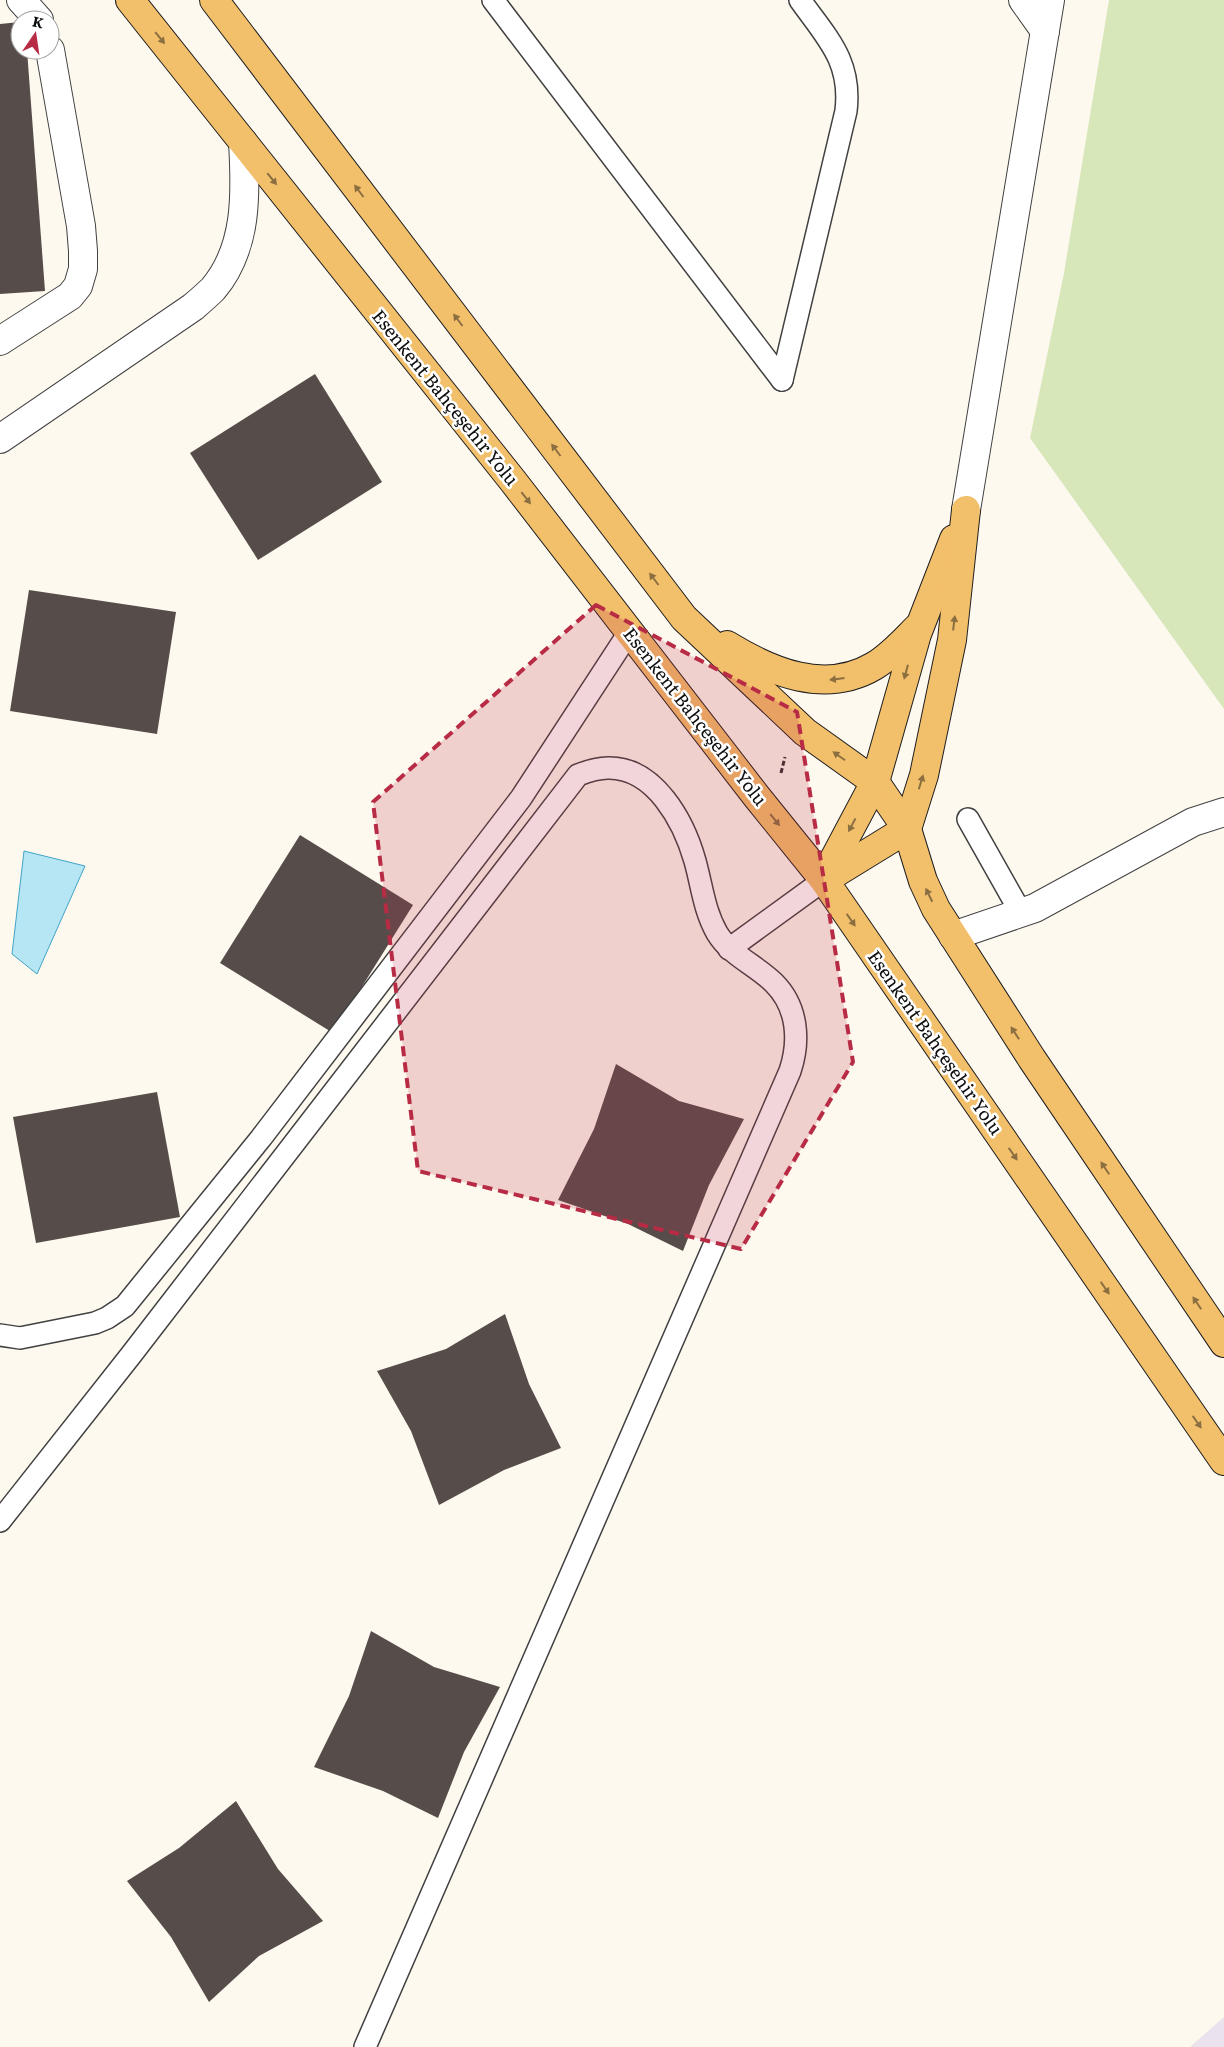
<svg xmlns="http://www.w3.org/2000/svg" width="1224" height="2047" font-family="Literata,serif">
<rect width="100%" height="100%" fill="#fef9ef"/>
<polygon fill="#eae2ec" points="1224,2017 1224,2047 1190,2047"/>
<polygon fill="#d8e7ba" points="1109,0 1224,0 1224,709 1030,438 1064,273"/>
<polygon fill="#b6e5f3" stroke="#40a4c7" points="24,851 85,866 37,974 12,954"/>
<g fill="#564d4a">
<polygon points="20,22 20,50 27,50 45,291 0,294 0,24"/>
<polygon points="315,374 382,482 258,560 190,453"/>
<polygon points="29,590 176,612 157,734 10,711"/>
<polygon points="300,835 413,905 333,1033 220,963"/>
<polygon points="616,1064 679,1101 744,1119 709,1185 683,1251 628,1224 558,1200 594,1129"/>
<polygon points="157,1092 180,1217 36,1243 13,1117"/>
<polygon points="505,1314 529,1384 561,1448 504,1470 439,1505 411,1431 377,1371 446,1349"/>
<polygon points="371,1631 434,1667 500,1687 464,1752 438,1818 383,1791 314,1767 349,1696"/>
<polygon points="236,1801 278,1869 323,1921 259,1956 209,2002 171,1937 127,1881 179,1848"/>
</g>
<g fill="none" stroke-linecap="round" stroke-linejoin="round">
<defs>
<g id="service">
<polyline points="493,0 782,380"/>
<path d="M782,380L846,111C852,61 827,38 800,0"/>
<polyline points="968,819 1021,913"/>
<polyline points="729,949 824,880"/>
<polyline points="0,1335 20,1338 95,1323 107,1318 125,1306 261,1138 521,798 630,631"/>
<path d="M0,1521L131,1355L578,775C588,771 597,768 608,768C655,767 684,822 695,861C702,886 704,910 717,933C731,956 756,965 774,983C798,1007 800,1041 790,1071L365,2047"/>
</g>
<g id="minor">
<polyline points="21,0 39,20"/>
<polyline points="0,341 70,296 78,286 83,269 83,251 81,226 50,50"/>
<path d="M0,439L193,307C200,301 207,295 213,289C248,248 246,192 243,142"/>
<polyline points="953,936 1035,908 1193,822 1224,812"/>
</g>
<g id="tertiary">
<polyline points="1023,0 1045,31"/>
<polyline points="966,510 1050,0"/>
</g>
<g id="primary">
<polyline points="130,0 513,481 757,797 824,880 1224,1461"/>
<polyline points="214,0 684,618 805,732 875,782 907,829 923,881 936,909 1032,1059 1224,1343"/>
<path d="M727,645C771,672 825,695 874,666C891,656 904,641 917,628"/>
<polyline points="824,878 875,782 917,634 954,539"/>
<polyline points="824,880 907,829 924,775 952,640 966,510"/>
</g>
</defs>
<use href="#service" stroke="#414141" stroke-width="24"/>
<use href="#minor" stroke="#414141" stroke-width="30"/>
<use href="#tertiary" stroke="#414141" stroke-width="30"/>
<use href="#primary" stroke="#1f1f1f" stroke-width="30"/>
<polyline stroke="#303030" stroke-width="3" stroke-dasharray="5 2.5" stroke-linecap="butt" points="781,773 785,757"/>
<use href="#service" stroke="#fff" stroke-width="21"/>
<use href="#minor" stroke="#fff" stroke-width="28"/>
<use href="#tertiary" stroke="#fff" stroke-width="28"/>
<use href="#primary" stroke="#f2bf6b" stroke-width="28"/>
</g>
<defs><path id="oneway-solid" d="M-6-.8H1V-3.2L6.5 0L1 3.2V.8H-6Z" transform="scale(1.25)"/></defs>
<g fill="#8b6f41">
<use href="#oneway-solid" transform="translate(160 38) rotate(51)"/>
<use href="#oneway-solid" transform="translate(272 179) rotate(51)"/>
<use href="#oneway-solid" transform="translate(359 191) rotate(-127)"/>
<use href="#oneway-solid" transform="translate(458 320) rotate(-127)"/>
<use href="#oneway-solid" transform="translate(556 450) rotate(-127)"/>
<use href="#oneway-solid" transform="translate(526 498) rotate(52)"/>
<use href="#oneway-solid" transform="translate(654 579) rotate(-127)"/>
<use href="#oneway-solid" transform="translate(954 623) rotate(-83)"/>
<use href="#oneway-solid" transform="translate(906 672) rotate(105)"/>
<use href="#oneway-solid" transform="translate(837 679) rotate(173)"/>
<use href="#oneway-solid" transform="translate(839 756) rotate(-145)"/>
<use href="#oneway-solid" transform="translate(921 782) rotate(-73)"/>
<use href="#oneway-solid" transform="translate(775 820) rotate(51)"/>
<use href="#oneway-solid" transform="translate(852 825) rotate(118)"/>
<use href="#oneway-solid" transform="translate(929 895) rotate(-116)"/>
<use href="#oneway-solid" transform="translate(851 920) rotate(55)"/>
<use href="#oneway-solid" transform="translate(1015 1033) rotate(-123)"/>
<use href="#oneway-solid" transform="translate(1013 1154) rotate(55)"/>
<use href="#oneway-solid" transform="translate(1105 1168) rotate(-124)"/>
<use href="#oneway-solid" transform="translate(1105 1288) rotate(55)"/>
<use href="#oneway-solid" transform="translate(1197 1303) rotate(-124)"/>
<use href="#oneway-solid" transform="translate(1197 1422) rotate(55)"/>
</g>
<path fill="#b82b45" fill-opacity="0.2" stroke="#b82b45" stroke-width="4" stroke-dasharray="10 6" stroke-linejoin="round" d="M596,605L797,712L853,1062L741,1249L418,1171L373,802Z"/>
<g text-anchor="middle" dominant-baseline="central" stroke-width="5" stroke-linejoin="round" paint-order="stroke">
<g font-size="18" fill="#0e0e0e" stroke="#fff">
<text transform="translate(446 397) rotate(51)">Esenkent Bahçeşehir Yolu</text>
<text transform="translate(696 716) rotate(52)">Esenkent Bahçeşehir Yolu</text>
<text transform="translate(936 1042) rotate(55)">Esenkent Bahçeşehir Yolu</text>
</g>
</g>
<g transform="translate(35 35) rotate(13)"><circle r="24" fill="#ffffff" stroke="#9f9f9f"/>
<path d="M0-4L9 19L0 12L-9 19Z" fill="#b82b45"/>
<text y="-8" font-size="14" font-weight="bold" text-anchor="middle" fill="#0e0e0e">K</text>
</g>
</svg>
